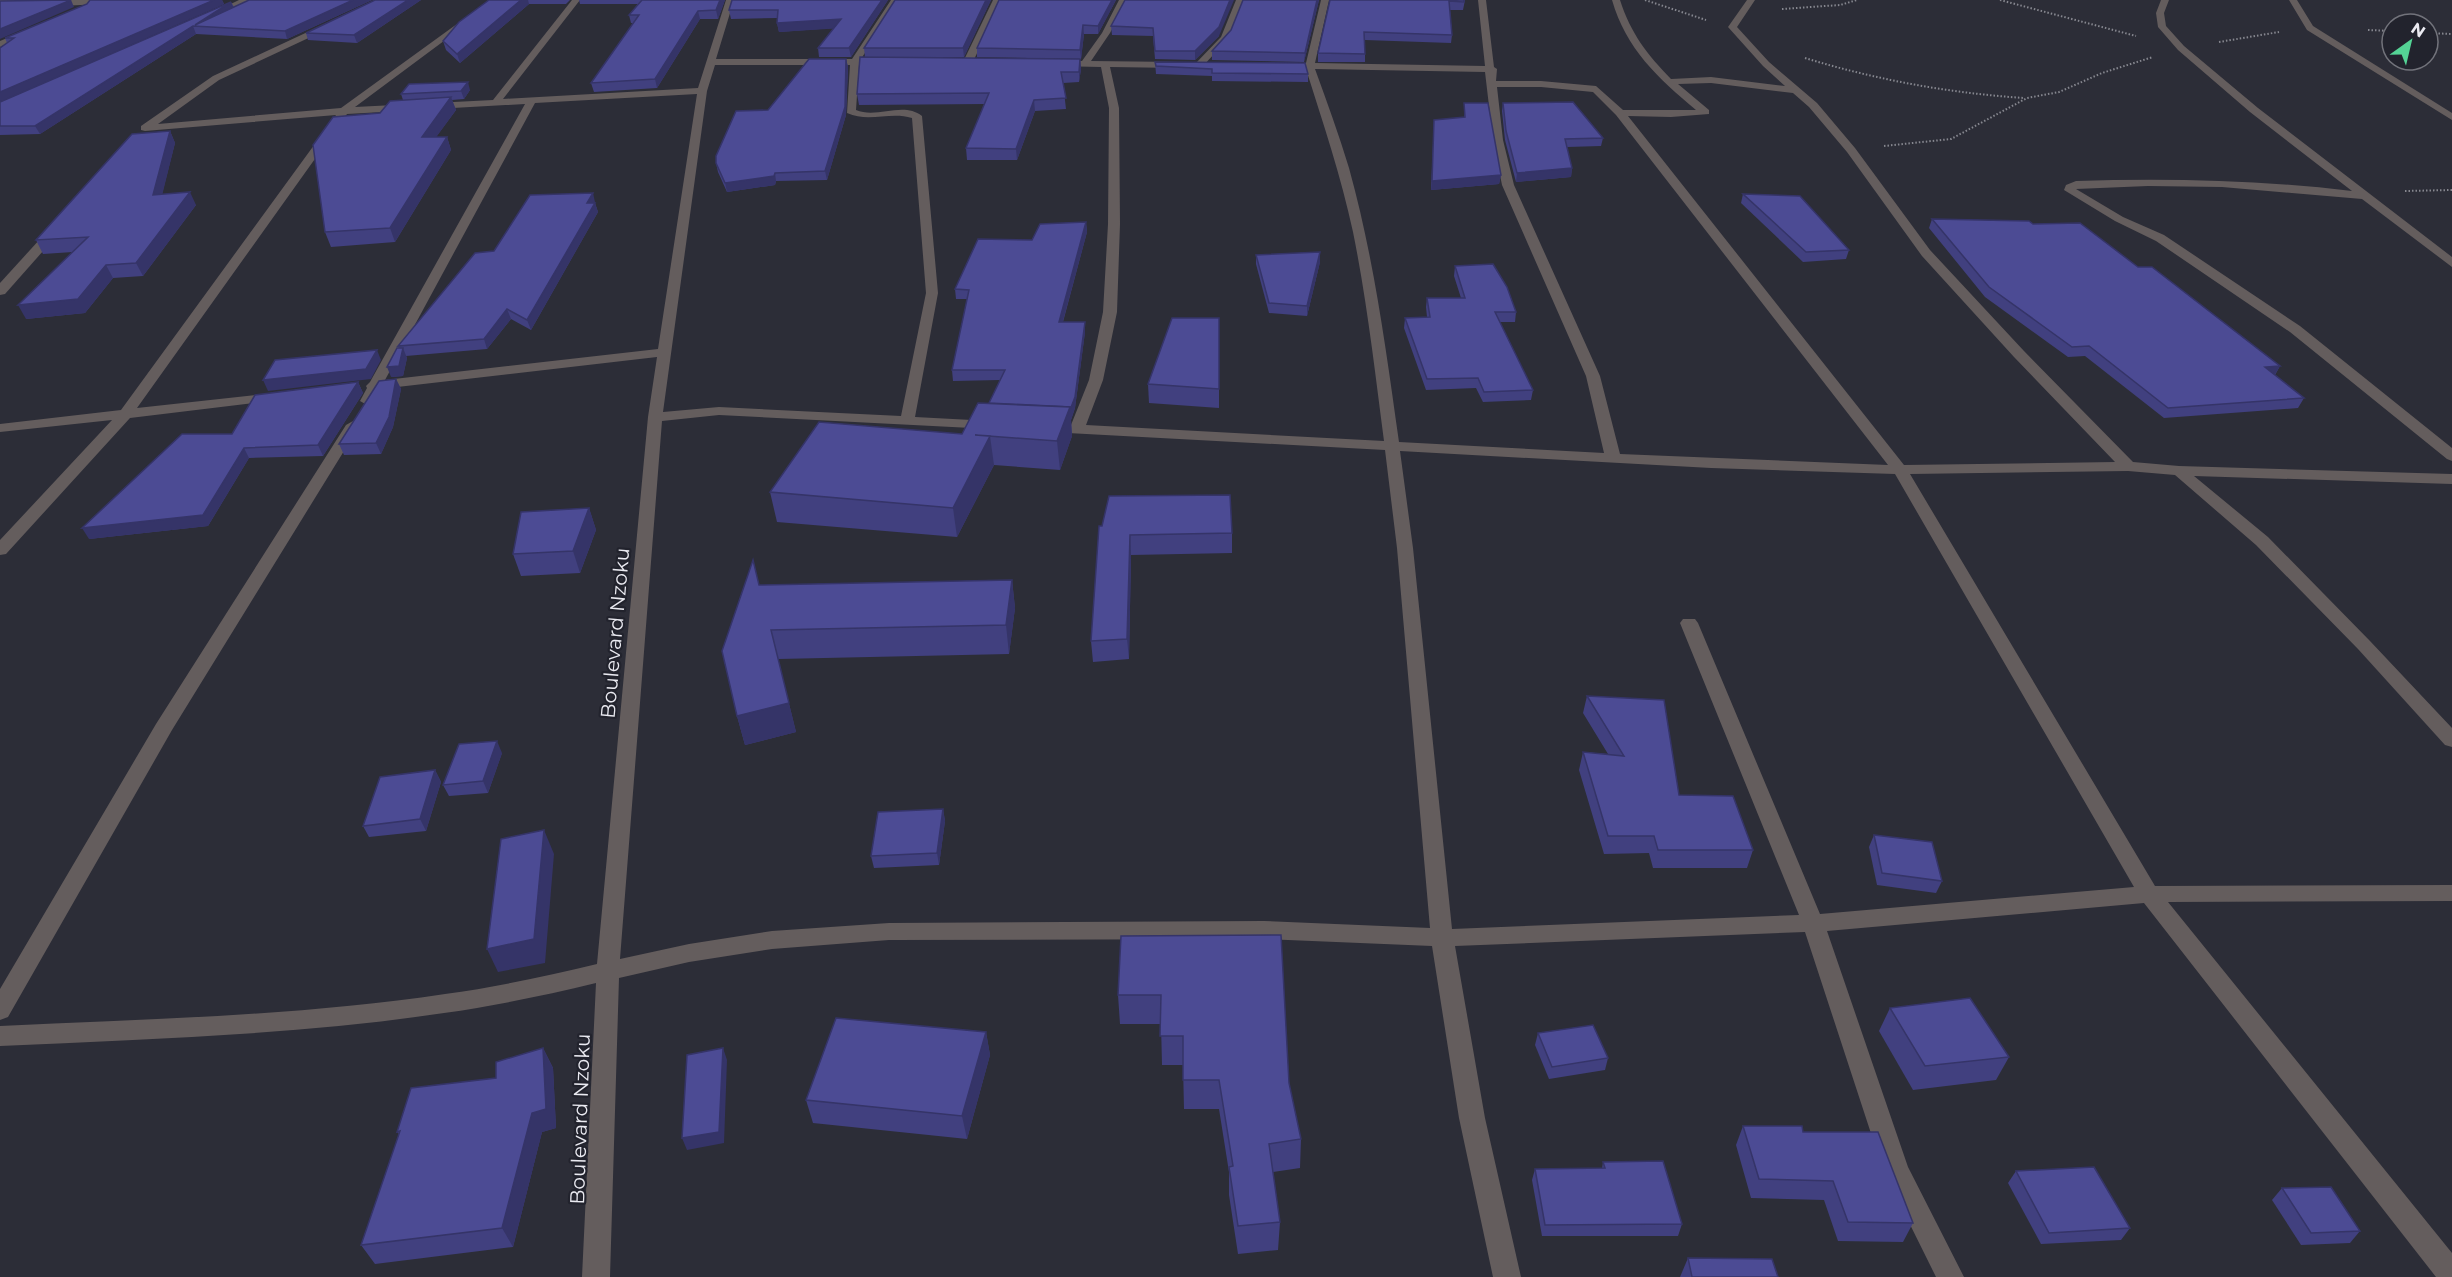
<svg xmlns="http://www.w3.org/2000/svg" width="2452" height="1277" font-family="Montserrat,sans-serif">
<rect width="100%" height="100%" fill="#2c2d37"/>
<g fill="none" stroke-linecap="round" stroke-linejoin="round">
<g stroke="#86878f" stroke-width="2" stroke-dasharray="1.5 2" stroke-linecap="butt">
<polyline points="1645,0 1706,20"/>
<polyline points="2000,0 2136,36"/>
<polyline points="1782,9 1840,5 1857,0"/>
<polyline points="2368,30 2392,31"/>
<polyline points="2428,33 2452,34"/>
<polyline points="2219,42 2279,32"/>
<path d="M1805,58C1877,80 1949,93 2024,98"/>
<polyline points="1884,146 1951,139 2027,98 2059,92 2102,73 2153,57"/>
<polyline points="2405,191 2452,190"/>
</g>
<g fill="#645d5d" fill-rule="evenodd">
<polygon points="0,0 147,0 143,2 40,7 0,6"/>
<polygon points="239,0 250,0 215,17 208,15"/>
<path d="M490,0H499L355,107L493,100L572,0H580L503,99L698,88L726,0H734L716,59H852L891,0H899L861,59H884L889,62L884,65H859L856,110C877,119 903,101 922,116L938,293L915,417L991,421L998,425L991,429L719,415L662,421L620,959L689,944L772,931L889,923L1264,921L1430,928L1397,548L1385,450L1049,432L1042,428L1049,424L1071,425L1089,380L1103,312L1108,224L1109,108L1101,67L1055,66L1050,63L1055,60L1082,61L1102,33L1119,0H1127L1110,33L1091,61L1178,62L1183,65L1178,68L1110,67L1119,108L1120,224L1117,312L1103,380L1086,425L1384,441C1375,372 1367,301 1353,232C1341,176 1323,123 1306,69L1293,66L1306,63L1321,0H1329L1315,63L1485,66L1478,0H1486L1494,67L1497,69L1496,81H1541L1596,86L1623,110H1696C1658,78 1626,49 1612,0H1620C1631,34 1647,54 1671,79L1711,77L1785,86L1763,66L1728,27L1747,0H1755L1737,27L1769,62L1817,103L1855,148L1930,250L2024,351L2133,462L2179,466L2452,474V484L2194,476L2268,537L2370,641L2452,728V747L2445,745L2358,649L2256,545L2175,475L2128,471L1910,474L2155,886L2452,885V901L2168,902L2452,1253V1277H2436L2144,903L1827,931L1908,1167L1964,1277H1936L1883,1170L1805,932L1455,946L1485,1118L1521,1277H1493L1459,1118L1432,946L1264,939L889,940L772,949L689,962L619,978L610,1277H582L596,983C546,995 495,1006 444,1013C297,1035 148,1039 0,1046V1026C148,1019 298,1016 445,994C496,987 547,976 597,964L648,417L657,357L380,389L372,404L367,405L360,401L367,388L366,386L370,382L525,104L347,114L137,408L274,393L281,397L279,400L130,418L6,554L0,555V540L112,420L0,432V424L121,410L336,115L145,131L141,130V126L213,76L329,22L333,25L332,27L219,80L158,124L341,108ZM715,65H850L847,113C869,123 890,111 912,118L926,293L901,416L719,407L663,412L707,91ZM1315,69L1485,72L1493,140L1502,185L1586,376L1604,453L1399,442C1386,350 1374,258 1349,168C1339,135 1327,102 1315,69ZM1711,83L1793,93L1809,107L1847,152L1922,256L2014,357L2115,462L1904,465L1628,116L1671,117L1709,114V110L1678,84ZM1497,87H1541L1593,92L1616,115L1888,465L1620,454L1600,376L1514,185L1503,140ZM697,94L658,349L385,380L535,103ZM1400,451L1711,468L1895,474L2134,887L1820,914L1698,623L1695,619H1683L1680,623L1799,915L1452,929L1413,548Z"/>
<polygon points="993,0 1001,0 973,62 965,64 963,62"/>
<polygon points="1236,0 1244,0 1229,38 1202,67 1196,67 1196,63 1221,37"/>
<path d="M2161,0H2169L2164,13L2166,26L2184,46L2258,108L2452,257V267L2362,199L2222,187L2148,186L2076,189L2123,217L2164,235L2300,326L2452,448V461L2447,459L2290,332L2156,241L2115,221L2064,190L2066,185L2076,181C2168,178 2260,180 2352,191L2250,112L2178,50L2158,27L2156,13Z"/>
<polygon points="2289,0 2297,0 2313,26 2452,113 2452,120 2307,30"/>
<polygon points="26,30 33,32 0,47 0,41"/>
<polygon points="55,226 61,230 59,233 5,294 0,295 0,283 51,227"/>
<polygon points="353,421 360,425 172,730 8,1017 0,1020 0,989 156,724 346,425"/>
</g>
</g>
<g fill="#41407f">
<polygon points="90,0 222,0 224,4 1,101 231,2 234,7 249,0 372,0 287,39 196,34 40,134 0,135 0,48 7,43 5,38 87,4"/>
<polygon points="376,0 421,0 357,43 308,40 306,33"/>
<polygon points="489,0 570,0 566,4 529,4 460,63 446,50 443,41"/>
<polygon points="579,0 725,0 718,19 700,19 657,88 594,92 591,83 633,23 631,23 629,15 638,4 580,4"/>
<polygon points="888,0 851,57 819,57 818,48 834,28 779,32 777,23 778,18 731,19 729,10"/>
<polygon points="895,0 991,0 964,57 865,57 864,48"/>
<polygon points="999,0 1116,0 1098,34 1084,34 1081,59 977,57 977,48"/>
<polygon points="1125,0 1219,36 1195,60 1155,59 1153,36 1112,35 1111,26"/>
<polygon points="1319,0 1304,62 1212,60 1212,51 1231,30"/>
<polygon points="1330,0 1465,0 1463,10 1450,10 1452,35 1451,43 1365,40 1365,62 1318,62 1318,53"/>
<polygon points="846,59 848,67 846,115 827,180 776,181 775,185 727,192 718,172 716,163 768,110"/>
<polygon points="1080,59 1081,69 1079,82 1063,83 1066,109 1035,111 1017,160 967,160 966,148 985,104 859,105 857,94"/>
<polygon points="1155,62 1308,74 1308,82 1212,81 1212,76 1156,74"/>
<polygon points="470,90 464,99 452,100 456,110 436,137 447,137 451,150 395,242 331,247 325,232 380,113 403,100 401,94"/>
<polygon points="1464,103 1501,175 1499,184 1431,190 1434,120 1464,117"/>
<polygon points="1503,103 1603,138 1601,146 1567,147 1572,168 1571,177 1516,182 1505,140 1502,111"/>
<polygon points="170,131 175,143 162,194 196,205 143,276 113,278 85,313 26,319 73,252 43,254 36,240"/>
<polygon points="1743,194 1849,250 1846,259 1803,262 1741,203"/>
<polygon points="595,202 595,203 598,212 531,330 511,319 487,349 406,356 407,358 403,376 391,377 399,348 398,346"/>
<polygon points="1932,219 2033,224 2138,267 2280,366 2275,375 2304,398 2298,408 2164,418 2085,356 2068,357 1985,297 1929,228"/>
<polygon points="1086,222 1087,232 1063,322 1085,322 1085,332 1075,408 1071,420 1072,436 1060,470 994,465 957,537 777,522 770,492 962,434 989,403 1000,380 953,381 952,370 967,299 956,299 955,289 1032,240"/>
<polygon points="1320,252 1320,262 1307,316 1269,313 1256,264 1256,255"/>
<polygon points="1455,266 1516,312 1515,322 1499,322 1533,390 1531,400 1483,402 1476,388 1426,390 1404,328 1405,318 1427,317 1426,307 1427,298 1461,298 1454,276"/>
<polygon points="1219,318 1219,408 1149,403 1148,384"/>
<polygon points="396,379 401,389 393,427 381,454 344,455 339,444"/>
<polygon points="358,382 363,393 323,456 249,458 208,526 89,539 232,434"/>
<polygon points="589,508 596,530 580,573 521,576 513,554"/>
<polygon points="1102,526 1232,533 1232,553 1131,555 1129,659 1093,662 1091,641"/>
<polygon points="1012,580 1015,608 1009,654 778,659 796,732 745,745 737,716 759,585"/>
<polygon points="1587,696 1679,795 1753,850 1747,868 1653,868 1649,853 1604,854 1579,770 1583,752 1608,754 1583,713"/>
<polygon points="502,753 488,793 449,796 443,785"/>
<polygon points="435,770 441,782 426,831 369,837 363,826"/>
<polygon points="943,809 945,821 939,865 874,868 871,856"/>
<polygon points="1874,835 1942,881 1936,893 1877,885 1869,847"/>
<polygon points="1121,936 1289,1083 1301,1139 1300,1168 1273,1172 1280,1222 1278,1250 1238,1254 1229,1195 1229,1172 1219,1109 1184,1109 1183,1065 1162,1065 1161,1024 1120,1024 1118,995"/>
<polygon points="1890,1008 2009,1057 1996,1080 1913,1090 1879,1031"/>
<polygon points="986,1032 990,1055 967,1139 813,1123 806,1100"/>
<polygon points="1538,1033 1608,1058 1605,1070 1549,1079 1535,1045"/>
<polygon points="543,1048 553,1068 556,1128 542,1132 513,1247 375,1264 361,1245 399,1134 397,1132 496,1078"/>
<polygon points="1743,1126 1803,1132 1913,1223 1903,1242 1838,1241 1824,1200 1751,1198 1736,1145"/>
<polygon points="1603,1162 1682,1224 1678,1236 1542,1236 1532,1180 1535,1169 1602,1168"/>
<polygon points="2016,1171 2130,1228 2121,1240 2041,1244 2008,1183"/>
<polygon points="2282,1188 2360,1231 2350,1243 2301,1245 2272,1200"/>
<polygon points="1688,1258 1778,1277 1680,1277"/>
</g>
<g fill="#353468">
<polygon points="71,0 74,7 0,39 0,29"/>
<polygon points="214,0 222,0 224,4 0,102 0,92"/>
<polygon points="353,0 372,0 287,39 285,31"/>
<polygon points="408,0 421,0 357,43 354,35"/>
<polygon points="521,0 528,0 529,4 460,63 457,54"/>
<polygon points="720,0 725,0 718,19 716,10"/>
<polygon points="882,0 888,0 851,57 849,48"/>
<polygon points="986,0 991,0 964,57 963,48"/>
<polygon points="1112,0 1116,0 1098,34 1098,26"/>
<polygon points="1230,0 1234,0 1219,36 1195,60 1195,51"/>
<polygon points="1317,0 1319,0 1304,62 1305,53"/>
<polygon points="231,2 234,9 195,25"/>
<polygon points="698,11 700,19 657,88 655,79"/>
<polygon points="841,19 843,28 779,32 777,23"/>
<polygon points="1083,25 1084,34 1081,59 1080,50"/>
<polygon points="193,26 196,34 40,134 35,126"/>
<polygon points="846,59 848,67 846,115 827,180 825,171"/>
<polygon points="1080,59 1081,69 1079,82 1079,72"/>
<polygon points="468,82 470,90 464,99 461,91"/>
<polygon points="451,97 456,110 426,151 422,137"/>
<polygon points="1034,100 1035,111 1017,160 1016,149"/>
<polygon points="170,131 175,143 159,208 153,195"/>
<polygon points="447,137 451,150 395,242 390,228"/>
<polygon points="1572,168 1571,177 1516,182 1517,173"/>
<polygon points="775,173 776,181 775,185 727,192 725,183"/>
<polygon points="1501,175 1499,184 1431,190 1432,181"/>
<polygon points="190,192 196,205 143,276 136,263"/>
<polygon points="593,193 595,202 590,212 587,203"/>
<polygon points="595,203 598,212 531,330 527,320"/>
<polygon points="1086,222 1087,232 1060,332 1059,322"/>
<polygon points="1320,252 1320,262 1307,316 1307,306"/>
<polygon points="106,265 113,278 85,313 26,319 18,305"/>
<polygon points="507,309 511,319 487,349 484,339"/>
<polygon points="1085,322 1085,332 1075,408 1071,420 1072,436 1060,470 1057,441 1070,407"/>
<polygon points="403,348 407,358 403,376 391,377 387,367"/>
<polygon points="377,350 381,360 371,379 268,391 263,380"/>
<polygon points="2280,366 2274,376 2265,367"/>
<polygon points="396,379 401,389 393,427 381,454 376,443"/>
<polygon points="358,382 363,393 323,456 318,445"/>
<polygon points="990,436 994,465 957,537 953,508"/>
<polygon points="244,448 249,458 208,526 89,539 82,528"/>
<polygon points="589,508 596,530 580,573 573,551"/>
<polygon points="1130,535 1131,555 1129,659 1127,639"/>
<polygon points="1012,580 1015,608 1009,654 1006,625"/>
<polygon points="778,659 796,732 745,745 737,716"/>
<polygon points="497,741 502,753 488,793 483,781"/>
<polygon points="435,770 441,782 426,831 420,819"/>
<polygon points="943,809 945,821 939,865 937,853"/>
<polygon points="544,830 554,854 545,963 498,972 487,949"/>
<polygon points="986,1032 990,1055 967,1139 962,1116"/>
<polygon points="543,1048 553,1068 556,1128 542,1132 513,1247 502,1228"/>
<polygon points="723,1048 727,1060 724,1143 687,1150 682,1138"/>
</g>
<g fill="#4c4b94" stroke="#353468" stroke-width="1.5">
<polygon points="71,0 0,29 0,1"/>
<polygon points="90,0 214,0 0,92 0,48 14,38 5,38 87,4"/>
<polygon points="249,0 353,0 285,31 193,26 35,126 0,126 0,102 231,2 195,25"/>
<polygon points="375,0 408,0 354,35 306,33"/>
<polygon points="489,0 521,0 457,54 443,41 459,22"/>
<polygon points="642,0 720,0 716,10 698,11 655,79 591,83 639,15 629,15"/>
<polygon points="732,0 882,0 849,48 818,48 841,19 777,23 778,10 729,10"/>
<polygon points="895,0 986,0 963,48 864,48"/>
<polygon points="999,0 1112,0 1098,26 1083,25 1080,50 977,48"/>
<polygon points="1125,0 1230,0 1219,27 1195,51 1155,51 1153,28 1111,26"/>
<polygon points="1243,0 1317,0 1305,53 1212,51 1231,30"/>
<polygon points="1330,0 1464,0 1464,2 1449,1 1452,35 1364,32 1365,54 1318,53"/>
<polygon points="860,57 1080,59 1079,72 1061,72 1066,98 1034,100 1016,149 966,148 989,93 857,94"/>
<polygon points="809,59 846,59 845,107 825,171 775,173 774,176 725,183 716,163 716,156 736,111 768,110"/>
<polygon points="1155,62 1305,63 1308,74 1212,73 1212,69 1156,66"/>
<polygon points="468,82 461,91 401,94 409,84"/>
<polygon points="451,97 422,137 447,137 390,228 325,232 313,145 333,117 380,113 390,101"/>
<polygon points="1573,102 1603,138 1565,139 1572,168 1517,173 1506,131 1503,103"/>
<polygon points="1464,103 1488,103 1501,175 1432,181 1434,120 1465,117"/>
<polygon points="170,131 153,195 190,192 136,263 106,265 78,299 18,305 88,237 36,240 132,134"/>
<polygon points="593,193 587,203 595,203 527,320 507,309 484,339 398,346 475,253 494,251 530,195"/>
<polygon points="1743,194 1800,196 1849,250 1806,252"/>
<polygon points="1932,219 2029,221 2033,224 2080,223 2138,267 2152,267 2280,366 2265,367 2304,398 2168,408 2089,346 2072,347 1989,287"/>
<polygon points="1086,222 1059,322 1085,322 1075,397 1070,410 1070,407 989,403 1005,370 952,370 969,290 955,289 978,239 1032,240 1040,224"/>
<polygon points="1320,252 1307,306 1269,303 1256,255"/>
<polygon points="1493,264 1507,287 1516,312 1495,312 1533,390 1484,392 1478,378 1427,379 1405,318 1430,317 1427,298 1465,298 1455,266"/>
<polygon points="1172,318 1219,318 1219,389 1148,384"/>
<polygon points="397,348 403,348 399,366 387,367"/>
<polygon points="377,350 366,369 263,380 275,360"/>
<polygon points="396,379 389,417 376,443 339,444 379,381"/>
<polygon points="358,382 318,445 244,448 203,515 82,528 182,434 232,434 255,395"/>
<polygon points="978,403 1070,407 1057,441 975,435 990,436 953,508 770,492 819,422 962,434"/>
<polygon points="1230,495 1232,533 1130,535 1127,639 1091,641 1099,526 1102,526 1109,496"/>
<polygon points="589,508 573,551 513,554 521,512"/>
<polygon points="753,560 759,585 1012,580 1006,625 771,630 789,703 737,716 722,651"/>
<polygon points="1587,696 1664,700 1679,795 1733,796 1753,850 1658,850 1654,836 1608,836 1583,752 1624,756"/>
<polygon points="497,741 483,781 443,785 459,744"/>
<polygon points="435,770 420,819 363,826 380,777"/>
<polygon points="943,809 937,853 871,856 878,812"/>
<polygon points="544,830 534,939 487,949 501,839"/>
<polygon points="1874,835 1932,842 1942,881 1882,873"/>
<polygon points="1281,935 1289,1083 1301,1139 1269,1144 1280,1222 1238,1226 1229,1167 1233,1166 1219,1080 1183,1080 1183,1036 1160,1036 1161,995 1118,995 1121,936"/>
<polygon points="1970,998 2009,1057 1925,1066 1890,1008"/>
<polygon points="836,1018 986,1032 962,1116 806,1100"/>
<polygon points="1593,1025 1608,1058 1552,1067 1538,1033"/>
<polygon points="543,1048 546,1109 532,1113 502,1228 361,1245 400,1131 397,1132 411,1088 496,1078 496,1062"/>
<polygon points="723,1048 719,1132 682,1138 687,1055"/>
<polygon points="1743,1126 1802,1126 1803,1132 1878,1132 1913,1223 1848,1222 1833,1181 1759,1179"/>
<polygon points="1663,1161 1682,1224 1545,1225 1535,1169 1605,1168 1603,1162"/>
<polygon points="2094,1167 2130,1228 2049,1233 2016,1171"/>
<polygon points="2331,1187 2360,1231 2311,1233 2282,1188"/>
<polygon points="1688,1258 1772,1259 1778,1277 1692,1277"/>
</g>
<g text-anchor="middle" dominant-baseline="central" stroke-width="4.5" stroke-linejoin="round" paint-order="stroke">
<g font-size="20" fill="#eaeaf1" stroke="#22232d">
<text transform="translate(615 633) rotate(-85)">Boulevard Nzoku</text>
<text transform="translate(580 1119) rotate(-88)">Boulevard Nzoku</text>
</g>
</g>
<g transform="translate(2410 42) rotate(34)"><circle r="28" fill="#22232d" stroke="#72737b" stroke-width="1.5"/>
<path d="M0-4.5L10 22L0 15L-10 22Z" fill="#54d395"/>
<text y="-9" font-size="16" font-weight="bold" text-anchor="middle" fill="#eaeaf1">N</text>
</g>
</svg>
